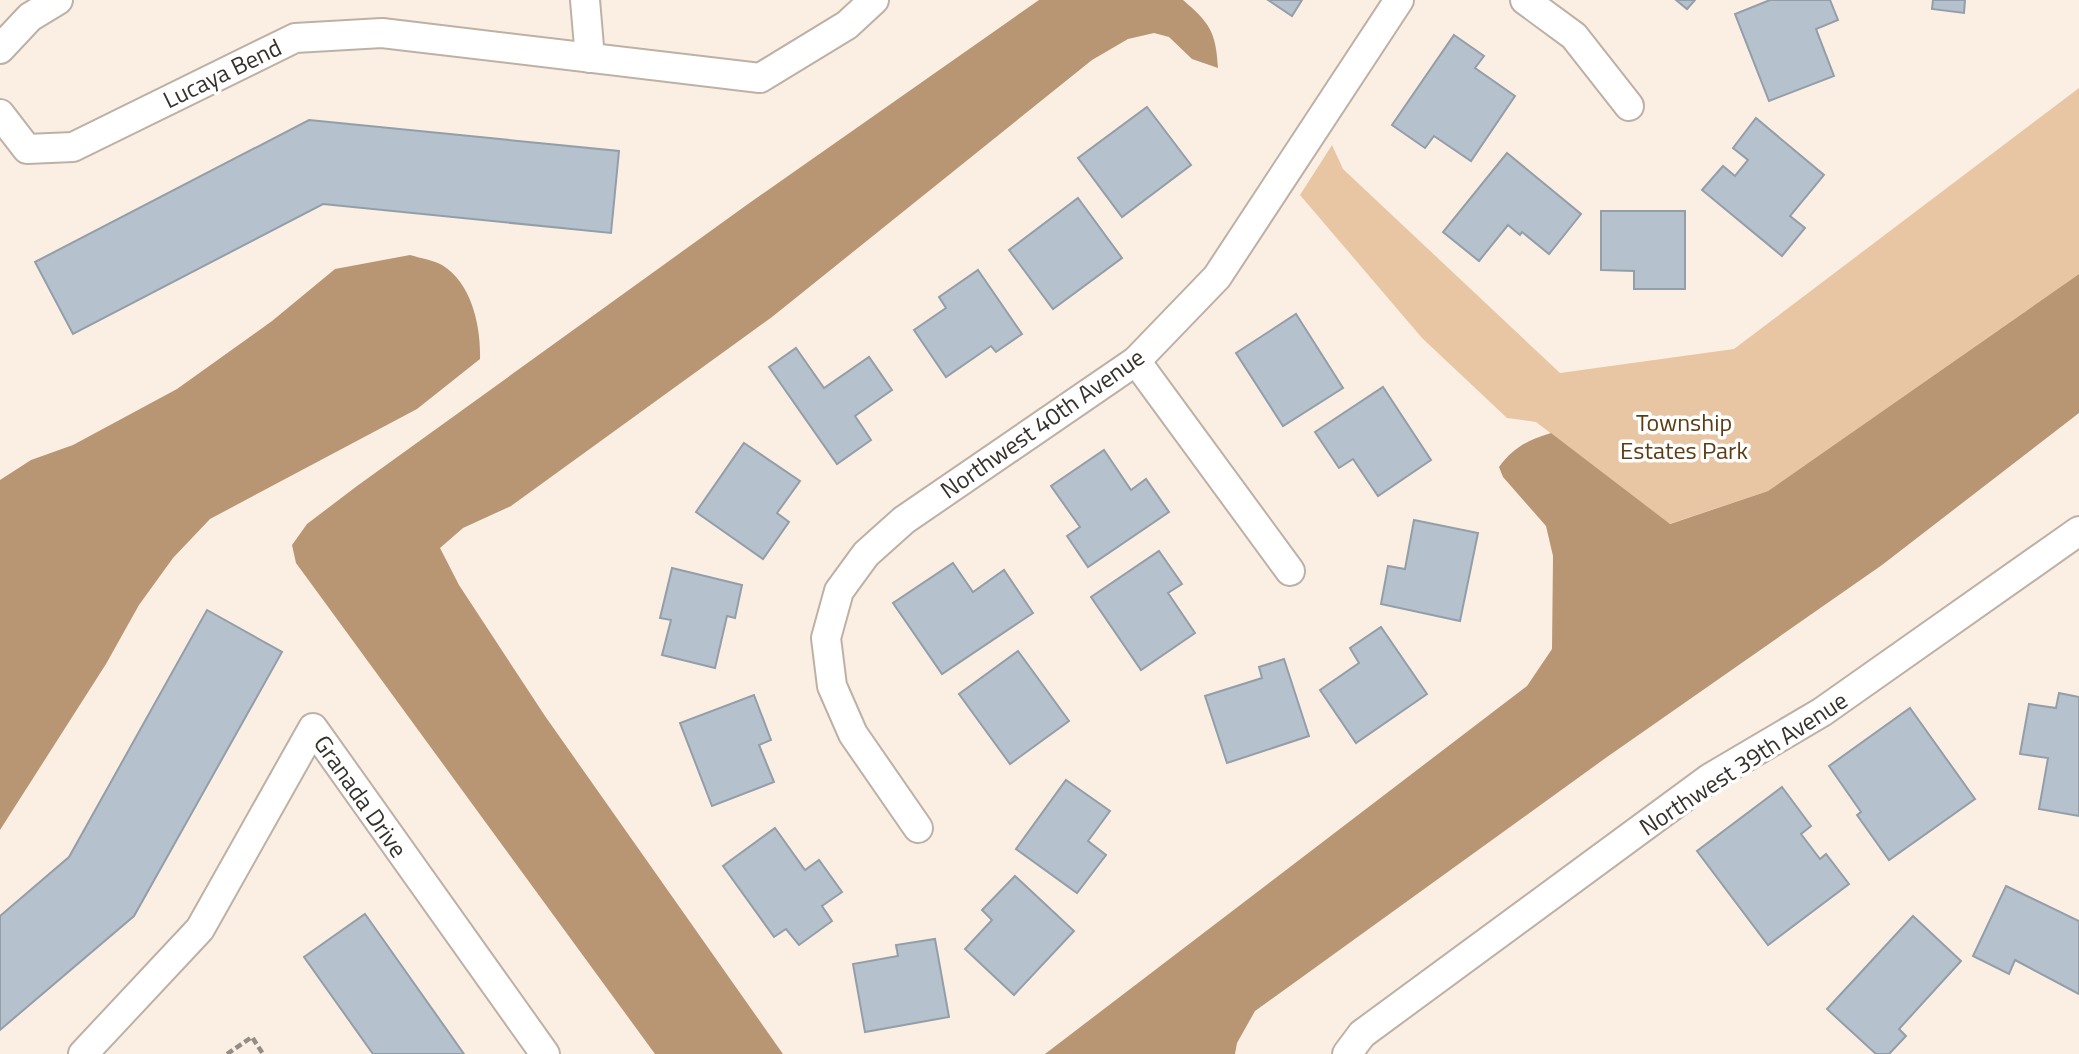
<svg xmlns="http://www.w3.org/2000/svg" width="2079" height="1054" font-family="'Titillium Web',sans-serif">
<rect width="100%" height="100%" fill="#fbefe4"/>
<polygon fill="#e9c6a3" points="2079,88 2079,274 1768,491 1669,524 1536,422 1507,418 1422,338 1300,195 1332,145 1343,169 1560,373 1734,349"/>
<g fill="#b89674">
<path d="M1039,0H1183C1210,23 1216,32 1218,68L1192,59L1169,37L1154,33L1128,39L1092,60L772,317L511,506L463,528L440,548L459,585L545,716L783,1054H655L296,563L292,545L307,524L357,486L748,204Z"/>
<path d="M410,255C420,258 433,260 442,265C472,283 481,327 480,359L417,409L210,519L173,558L139,605L106,664L0,830V480L31,460L73,445L177,389L272,321L335,269Z"/>
<path d="M2079,274V413L1882,565L1607,757L1255,1011L1237,1043L1235,1054H1045L1527,686L1552,649L1553,556L1546,526L1503,477L1499,467C1514,447 1528,440 1551,433L1670,524L1768,491Z"/>
</g>
<g fill="#b5c1cc" stroke="#939ea9" stroke-width="2">
<polygon points="1268,0 1302,0 1292,16"/>
<polygon points="1676,0 1695,0 1687,9"/>
<polygon points="1770,0 1830,0 1838,20 1816,29 1834,76 1769,101 1735,14"/>
<polygon points="1933,0 1965,0 1964,13 1932,9"/>
<polygon points="1454,35 1484,56 1475,68 1515,96 1471,161 1434,136 1425,148 1392,125"/>
<polygon points="1147,107 1191,165 1122,217 1078,158"/>
<polygon points="1756,118 1824,175 1790,216 1805,228 1782,256 1702,190 1723,166 1735,176 1748,160 1733,148"/>
<polygon points="309,120 619,151 611,233 323,204 73,334 35,262"/>
<polygon points="1507,153 1581,214 1549,254 1522,232 1520,235 1508,225 1479,261 1443,232"/>
<polygon points="1078,198 1122,258 1053,309 1009,250"/>
<polygon points="1601,211 1685,211 1685,289 1634,289 1634,271 1601,270"/>
<polygon points="978,270 1022,334 996,352 991,346 946,377 914,330 946,308 939,297"/>
<polygon points="1296,314 1343,388 1283,426 1236,353"/>
<polygon points="796,348 824,388 869,357 892,390 855,416 871,440 837,464 769,367"/>
<polygon points="1383,387 1431,460 1378,496 1353,459 1339,468 1315,432"/>
<polygon points="744,443 800,481 777,513 789,522 763,559 696,512"/>
<polygon points="1104,450 1131,490 1146,479 1169,512 1088,567 1067,536 1080,527 1051,486"/>
<polygon points="1414,520 1478,533 1460,621 1381,604 1388,566 1405,569"/>
<polygon points="1159,551 1182,584 1168,593 1195,633 1141,670 1091,597"/>
<polygon points="953,563 973,592 1004,570 1033,613 942,674 893,603"/>
<polygon points="672,568 742,585 735,618 727,616 715,668 662,655 671,620 660,618"/>
<polygon points="207,610 282,652 134,916 0,1030 0,916 69,857"/>
<polygon points="1381,627 1427,694 1356,743 1320,690 1359,663 1350,648"/>
<polygon points="1018,651 1069,721 1010,764 959,694"/>
<polygon points="1284,659 1309,736 1227,763 1205,696 1262,678 1259,667"/>
<polygon points="2059,693 2079,697 2079,816 2039,809 2048,758 2020,754 2029,704 2056,708"/>
<polygon points="754,695 771,740 759,745 774,782 712,806 680,723"/>
<polygon points="1910,708 1975,799 1889,860 1857,815 1861,812 1829,766"/>
<polygon points="1066,780 1110,811 1088,841 1106,855 1077,893 1016,849"/>
<polygon points="1782,787 1811,826 1801,834 1820,859 1826,854 1849,884 1768,945 1697,851"/>
<polygon points="775,828 805,870 819,860 842,892 822,906 832,921 799,945 786,929 774,937 723,866"/>
<polygon points="1015,876 1074,931 1014,995 965,949 992,920 982,910"/>
<polygon points="2006,886 2079,921 2079,994 2015,960 2009,974 1973,956"/>
<polygon points="365,914 464,1054 373,1054 304,957"/>
<polygon points="1913,916 1961,961 1899,1029 1906,1036 1889,1054 1876,1054 1827,1009"/>
<polygon points="935,939 949,1017 865,1032 853,964 898,956 896,945"/>
</g>
<g fill="none" stroke-linecap="round" stroke-linejoin="round">
<defs>
<g id="street">
<polyline points="585,0 590,58"/>
<polyline points="1525,0 1574,36 1629,106"/>
<polyline points="0,49 30,17 58,0"/>
<polyline points="0,114 27,149 73,147 295,38 382,33 760,78 847,25 874,0"/>
<polyline points="1136,361 1290,571"/>
<polyline points="918,828 853,734 832,686 826,638 839,591 866,554 904,520 1136,361 1217,277 1399,0"/>
<polyline points="83,1054 200,929 313,728 545,1054"/>
<polyline points="1347,1054 1362,1034 1710,778 1822,712 2079,531"/>
</g>
</defs>
<use href="#street" stroke="#bdb1a6" stroke-width="32"/>
<polyline stroke="#958d85" stroke-width="4.5" stroke-dasharray="7 3.5" stroke-linecap="butt" points="227,1054 252,1037 263,1054"/>
<use href="#street" stroke="#fff" stroke-width="28"/>
</g>
<g text-anchor="middle" dominant-baseline="central" stroke-width="7" stroke-linejoin="round" paint-order="stroke">
<g font-size="24" fill="#35312c" stroke="#fff">
<text transform="translate(222 73) rotate(-26)">Lucaya Bend</text>
<text transform="translate(1042 423) rotate(-35)">Northwest 40th Avenue</text>
<text transform="translate(1743 763) rotate(-33)">Northwest 39th Avenue</text>
<text transform="translate(361 796) rotate(55)">Granada Drive</text>
</g>
<g font-size="24" fill="#5e3c12" stroke="#fff">
<text x="1684" y="422">Township<tspan x="1684" dy="28">Estates Park</tspan></text>
</g>
</g>
</svg>
